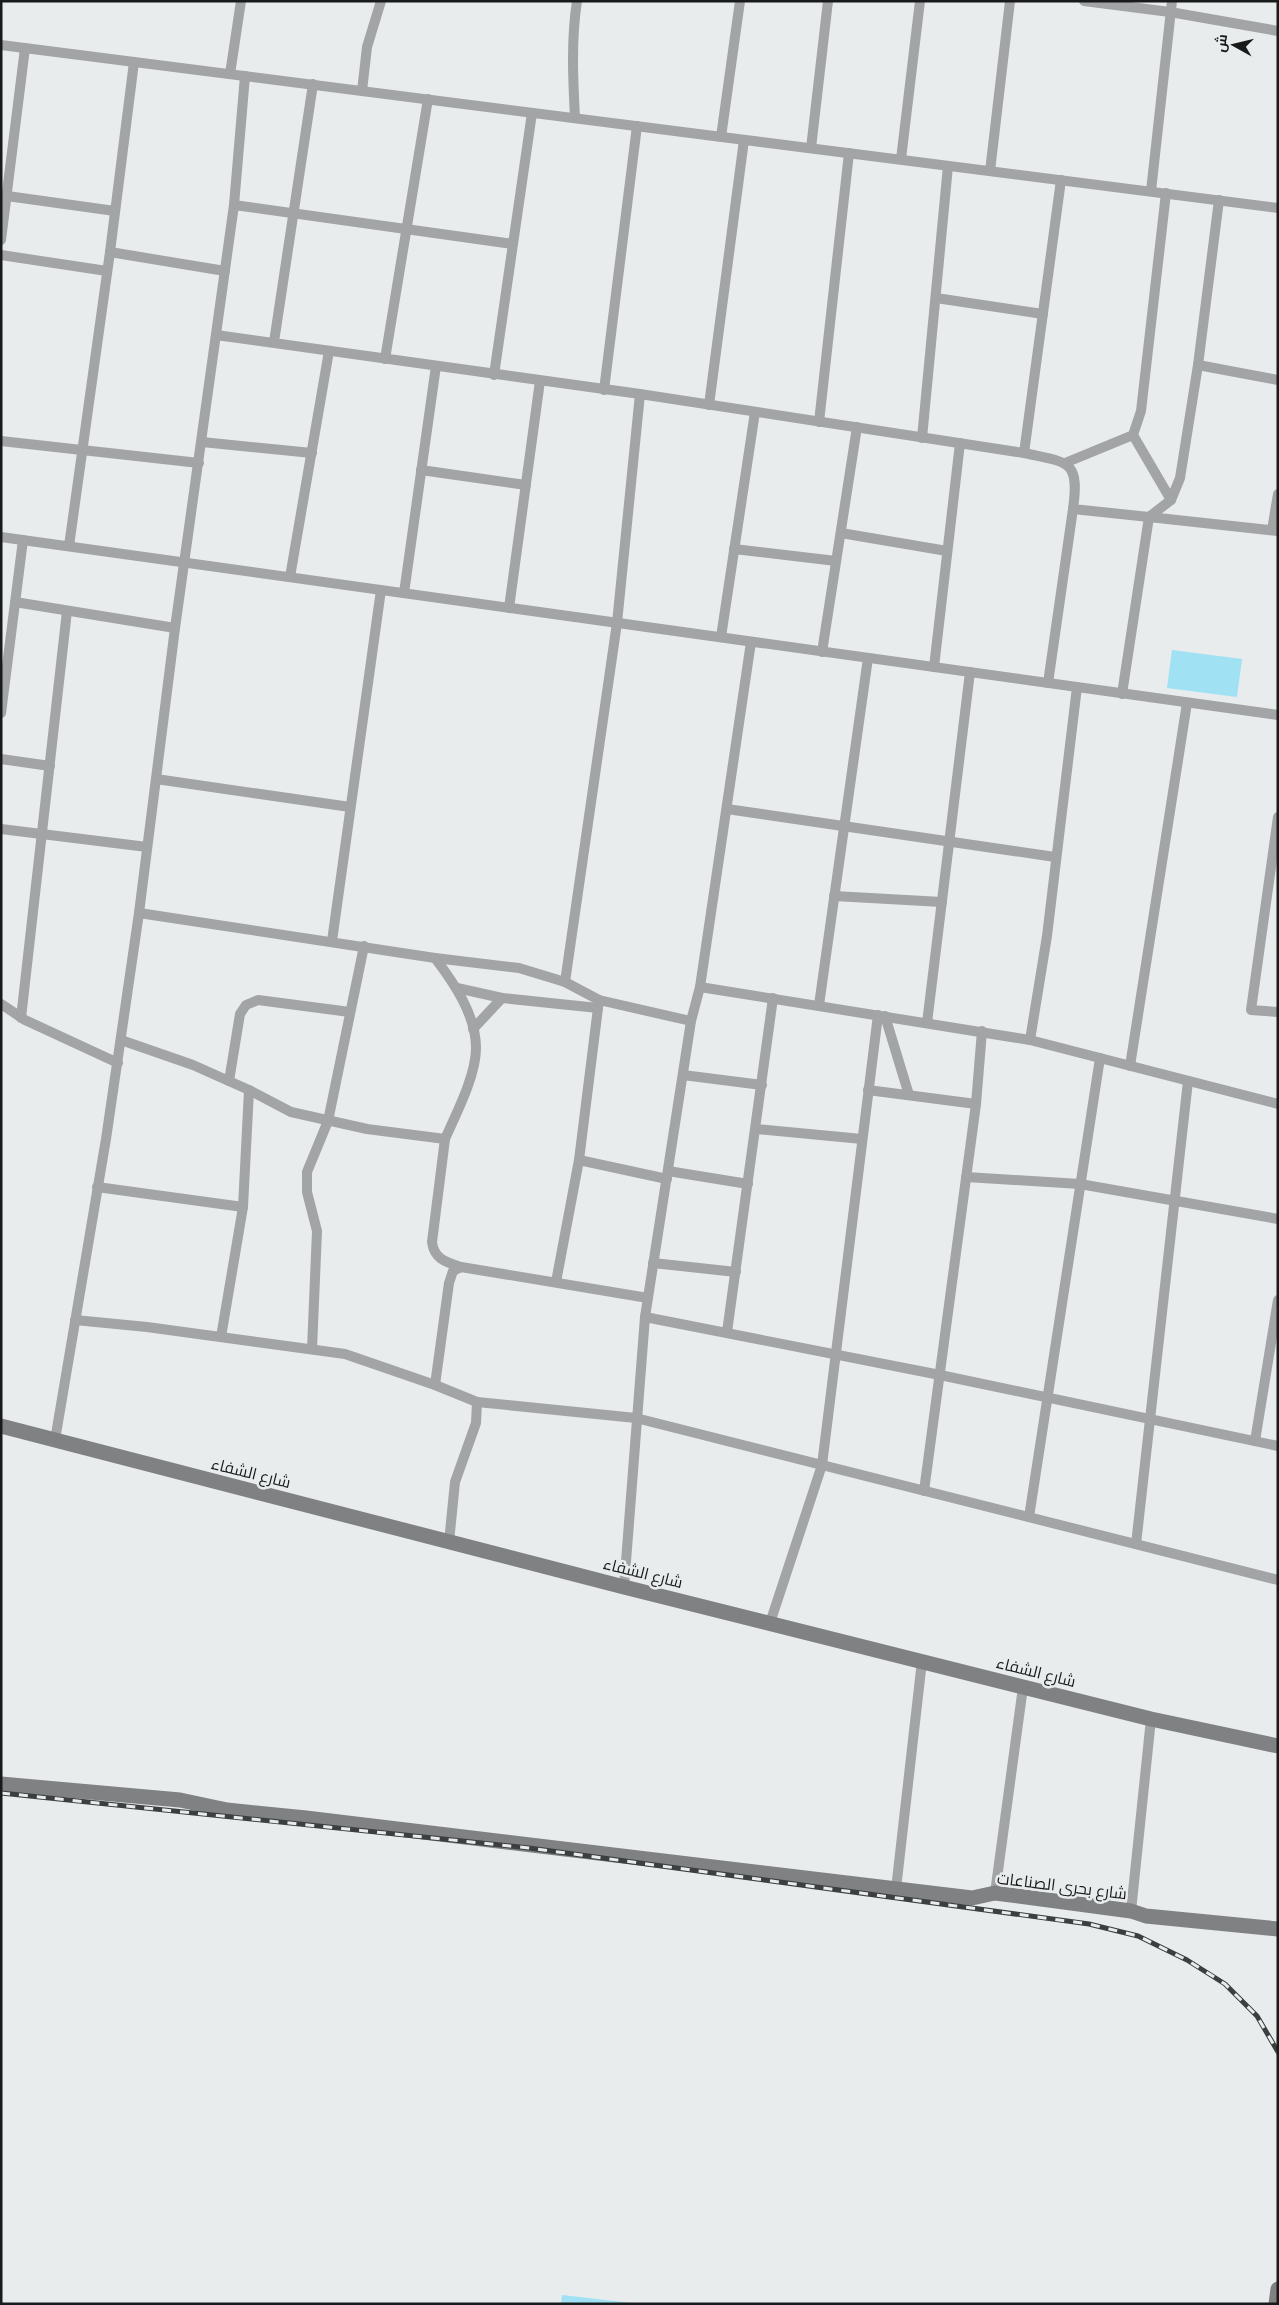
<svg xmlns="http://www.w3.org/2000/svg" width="1279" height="2305" font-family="Roboto,Cairo,sans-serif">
<rect width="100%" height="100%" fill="#e8eced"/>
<g fill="#a0e1f4">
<polygon points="1172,650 1242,659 1237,697 1167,688"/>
<polygon points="562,2295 641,2304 561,2304"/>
</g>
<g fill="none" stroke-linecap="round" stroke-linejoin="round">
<g stroke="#a2a4a5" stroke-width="10">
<polyline points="1084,1 1170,12 1278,31"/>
<polyline points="1,45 1278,208"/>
<polyline points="230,74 241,1"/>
<polyline points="362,91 367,47 381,1"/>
<path d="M575,118C573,79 571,40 577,1"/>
<polyline points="721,137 740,1"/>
<polyline points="811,148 828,1"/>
<polyline points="901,159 920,1"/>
<polyline points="990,171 1010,1"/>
<polyline points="1151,191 1172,1"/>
<polyline points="7,196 115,211"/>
<polyline points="234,205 513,244"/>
<polyline points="1,240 25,48"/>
<polyline points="110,252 225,271"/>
<polyline points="1,255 107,271"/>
<polyline points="936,298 1043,314"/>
<path d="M216,335L640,394L1024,453C1068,463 1080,459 1073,509L1149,517L1171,500L1180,478L1198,365L1219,200"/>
<polyline points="274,342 313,84"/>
<polyline points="385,359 428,99"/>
<polyline points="1198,365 1278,380"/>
<polyline points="494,375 532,113"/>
<polyline points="604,390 637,126"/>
<polyline points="709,405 744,140"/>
<polyline points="819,422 849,153"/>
<polyline points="1133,435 1171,500"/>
<polyline points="922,438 948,166"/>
<polyline points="1,441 199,463"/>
<polyline points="202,442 312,453"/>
<polyline points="1024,453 1061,180"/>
<polyline points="1065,463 1133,435 1141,411 1166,193"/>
<polyline points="421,470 526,485"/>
<polyline points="1272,530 1278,494"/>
<polyline points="841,533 947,551"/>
<polyline points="1,537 1278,715"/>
<polyline points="69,546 110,252 134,62"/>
<polyline points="734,549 836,561"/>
<polyline points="290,577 329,351"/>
<polyline points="404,593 436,366"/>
<polyline points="15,602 175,628"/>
<polyline points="509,608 540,381"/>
<polyline points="721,637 755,412"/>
<polyline points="822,652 857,427"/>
<polyline points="934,667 960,443"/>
<polyline points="1048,683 1073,509"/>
<polyline points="1122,694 1149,517 1278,531"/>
<polyline points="1,713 23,540"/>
<polyline points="1,759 50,766"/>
<polyline points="156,779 350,807"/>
<polyline points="727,809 1055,857"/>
<polyline points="1278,817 1251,1010 1278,1012"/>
<polyline points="1,829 147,847"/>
<polyline points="834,896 942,902"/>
<polyline points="139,913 435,958 519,968 565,982 599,1000 691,1021"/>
<polyline points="332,941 381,590"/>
<polyline points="565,982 617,623 640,394"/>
<polyline points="700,987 1030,1040 1278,1104"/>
<polyline points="457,988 502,998 598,1008"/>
<polyline points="1,1004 25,1020 118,1063"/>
<polyline points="819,1005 868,658"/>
<polyline points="885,1016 909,1095"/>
<polyline points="21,1018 67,611"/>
<polyline points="927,1023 970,672"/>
<polyline points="473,1029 502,998"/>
<path d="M121,1040L193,1065L249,1090L291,1112L367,1129L445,1139C456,1114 476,1076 476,1048C476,1015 454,983 435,958"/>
<polyline points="1030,1040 1047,936 1077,687"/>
<polyline points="1130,1066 1187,703"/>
<polyline points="683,1075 762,1085"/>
<polyline points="229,1081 240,1014 246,1005 258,1000 350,1012"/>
<polyline points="868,1090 976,1104"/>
<polyline points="756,1129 862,1139"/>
<path d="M445,1139L432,1242C434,1259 446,1262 461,1267L648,1298"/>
<polyline points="579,1160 599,1000"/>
<polyline points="668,1171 748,1184"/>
<polyline points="966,1177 1080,1184 1278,1219"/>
<polyline points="97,1187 243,1207"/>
<polyline points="653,1263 736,1272"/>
<polyline points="556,1282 579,1160 667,1179"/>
<polyline points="645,1317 940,1375 1278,1446"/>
<polyline points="75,1320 147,1327 345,1354 435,1385 477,1402 476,1423 455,1482 449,1542"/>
<polyline points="727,1332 773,998"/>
<polyline points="221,1337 243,1207 249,1090"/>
<polyline points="312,1349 317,1231 307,1192 307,1172 328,1121 364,946"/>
<polyline points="435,1385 449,1283 453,1271 461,1267"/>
<polyline points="477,1402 636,1418 1278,1580"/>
<polyline points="55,1440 106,1139 139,913 175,628 234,205 245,76"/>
<polyline points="1255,1441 1278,1300"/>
<polyline points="924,1491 976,1104 982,1031"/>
<polyline points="1029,1517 1100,1058"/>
<polyline points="1136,1544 1188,1081"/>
<polyline points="624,1587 645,1317 691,1021 700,987 751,642"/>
<polyline points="770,1623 822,1465 878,1015"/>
<polyline points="896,1889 922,1661"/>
<polyline points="995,1893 1023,1687"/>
<polyline points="1131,1911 1151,1719"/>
</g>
<g stroke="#808183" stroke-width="15">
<polyline points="1,1426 624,1587 1151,1719 1278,1746"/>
<polyline points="1,1784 180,1800 227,1810 306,1818 972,1898 995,1893 1131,1911 1146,1916 1278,1929"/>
<polyline points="1276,2304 1278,2289"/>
</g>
<defs>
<polyline id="rail" points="1,1793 529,1848 1089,1924 1138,1936 1187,1960 1225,1984 1257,2016 1278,2052"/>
</defs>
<use href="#rail" stroke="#3c3f3f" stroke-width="5"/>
<use href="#rail" stroke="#e8eced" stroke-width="3" stroke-dasharray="9" stroke-linecap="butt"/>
</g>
<g text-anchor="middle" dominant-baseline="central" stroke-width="5" stroke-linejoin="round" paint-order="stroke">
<g font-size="16" fill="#191b1b" stroke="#e8eced">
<text transform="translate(251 1473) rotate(14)">شارع الشفاء</text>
<text transform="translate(643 1573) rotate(14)">شارع الشفاء</text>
<text transform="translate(1036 1672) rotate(14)">شارع الشفاء</text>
<text transform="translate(1062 1886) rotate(7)">شارع بحرى الصناعات</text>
</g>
</g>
<rect width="1279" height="2305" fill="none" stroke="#191b1b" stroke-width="5"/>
<g transform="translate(1234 45) rotate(278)" stroke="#e8eced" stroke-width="4" paint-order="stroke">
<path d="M0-4L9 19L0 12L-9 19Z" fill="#191b1b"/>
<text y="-8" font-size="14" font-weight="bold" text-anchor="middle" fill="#191b1b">ش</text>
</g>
</svg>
